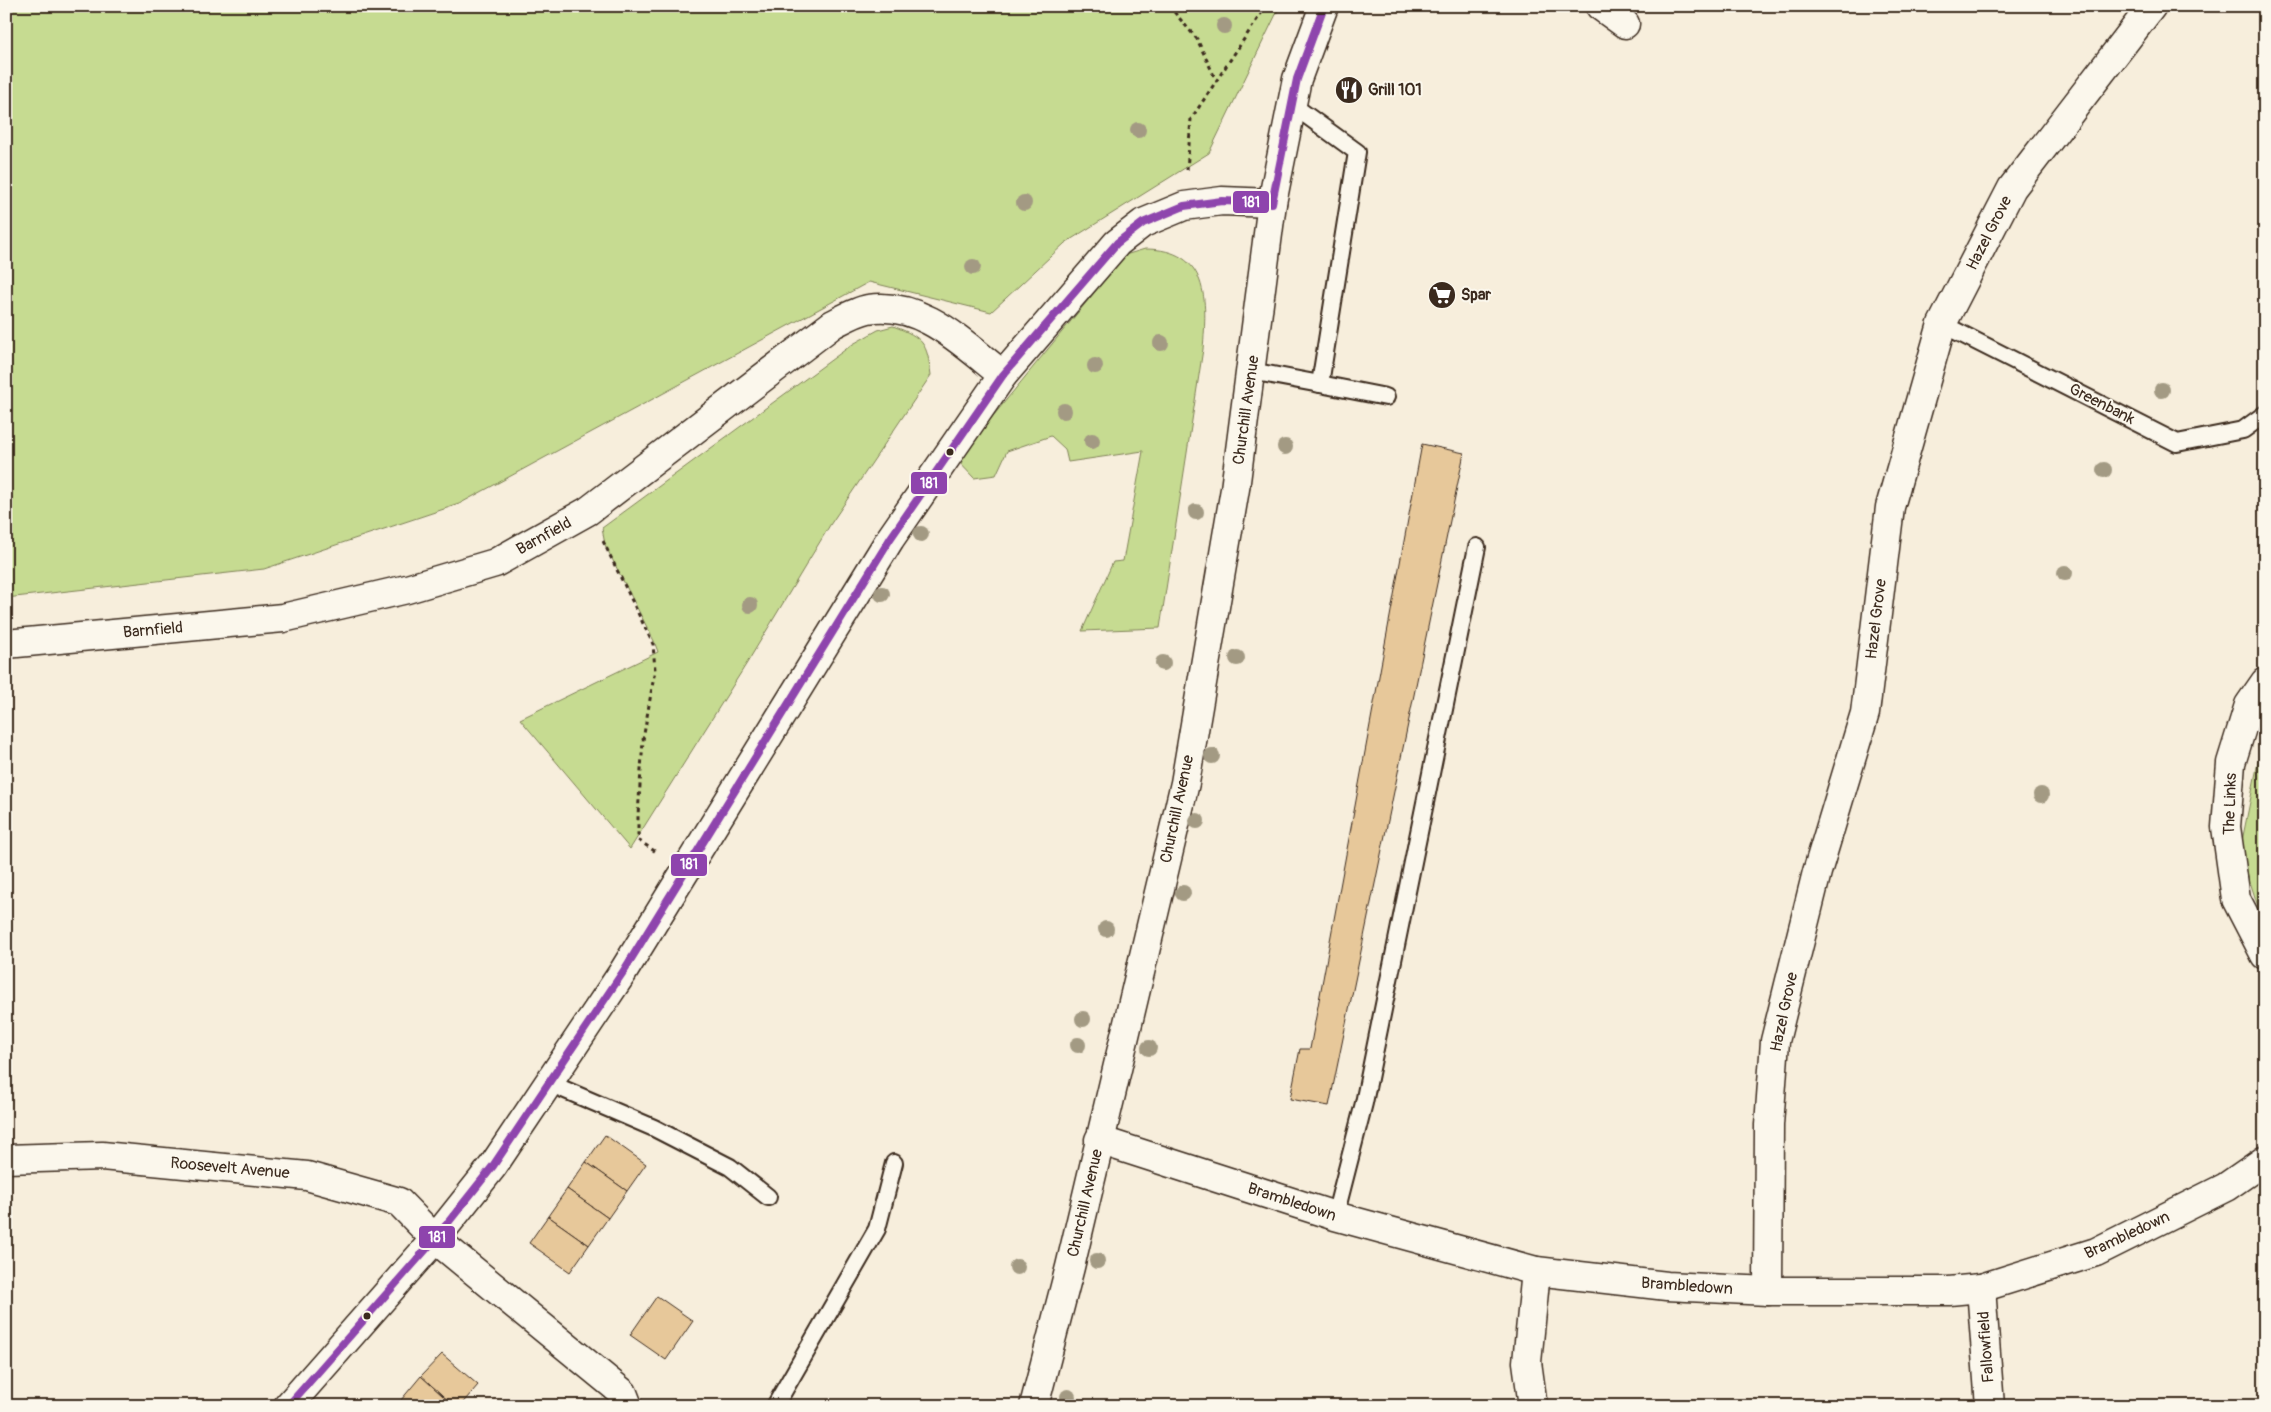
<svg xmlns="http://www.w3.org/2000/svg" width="2271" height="1412" font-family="Pangolin,sans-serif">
<rect width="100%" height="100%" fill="#f7eedc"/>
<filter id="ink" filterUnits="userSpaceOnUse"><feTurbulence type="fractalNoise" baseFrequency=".02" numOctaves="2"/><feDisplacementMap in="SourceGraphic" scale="10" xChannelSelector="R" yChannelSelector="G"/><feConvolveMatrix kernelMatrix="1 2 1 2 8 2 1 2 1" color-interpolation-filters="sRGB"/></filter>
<g filter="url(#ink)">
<g fill="#c6db91" stroke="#808258">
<polygon points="6,6 1280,6 1209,153 1065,243 991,312 869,282 459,504 264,569 6,598"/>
<path d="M1145,249C1210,249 1207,301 1203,349L1160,628L1082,631L1113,562L1123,561L1143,451L1068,462L1065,449L1051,436L1007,451L996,475L974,478L957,460L1125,255Z"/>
<path d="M893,326C924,338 927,343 931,375L830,525L747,663L630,849L520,719L658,652L654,641L605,545L602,528L853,344L878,330Z"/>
<polygon points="2265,728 2265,928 2240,851"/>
</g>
<g fill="#e7c89a" stroke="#3b2a1e">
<polygon points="1422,444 1464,453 1329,1106 1290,1099 1300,1049 1310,1049"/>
<polygon points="605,1135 646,1164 627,1191 586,1162"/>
<polygon points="586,1162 627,1191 608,1218 567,1189"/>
<polygon points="567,1189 608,1218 589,1245 548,1216"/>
<polygon points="548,1216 589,1245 570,1272 529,1243"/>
<polygon points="657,1296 693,1321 666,1360 630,1335"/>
<polygon points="442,1354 478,1385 460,1406 454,1406 421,1376"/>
<polygon points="421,1376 454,1406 408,1406 401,1400"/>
</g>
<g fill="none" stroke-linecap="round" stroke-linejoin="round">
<defs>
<g id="service">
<polyline points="1291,104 1357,152 1320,384 1386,397"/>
<polyline points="1942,324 2177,443 2243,430 2265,414"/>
<polyline points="1251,371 1320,384"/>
<polyline points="549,1083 654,1128 730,1167 768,1197"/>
<polyline points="1335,1216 1364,1103 1477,547"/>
<polyline points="775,1406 877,1229 894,1163"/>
</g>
<g id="minor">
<polyline points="1600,6 1625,24"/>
<path d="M6,644L283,618L407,589L495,563L588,511L833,324C843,319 857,311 868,309C922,300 964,345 1003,375"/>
<polyline points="2265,682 2249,705 2231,763 2226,827 2236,899 2265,955"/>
<polyline points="1099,1140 1335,1216 1536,1271 1667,1286 1768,1291 1949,1291 1981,1288 2096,1252 2226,1187 2265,1160"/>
<polyline points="6,1159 102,1156 307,1176 399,1202 435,1239 623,1393 628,1406"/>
<polyline points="1981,1288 1990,1406"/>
<polyline points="1768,1291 1769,1125 1775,1041 1817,872 1865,713 1890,507 1942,324 2012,188 2152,6"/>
<polyline points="1034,1406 1070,1267 1185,783 1235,489 1272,203"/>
<polyline points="1533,1406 1527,1362 1536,1271"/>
</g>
<polyline id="tertiary" points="288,1406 435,1239 493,1166 623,972 890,539 1003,375 1117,243 1143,223 1184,206 1222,201 1272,203 1297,79 1324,6"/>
</defs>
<use href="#service" stroke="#3b2a1e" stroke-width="20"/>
<use href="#minor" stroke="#3b2a1e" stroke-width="31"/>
<use href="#tertiary" stroke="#3b2a1e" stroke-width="31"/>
<g stroke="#3b2a1e" stroke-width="3" stroke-dasharray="4 4" stroke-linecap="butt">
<polyline points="1169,6 1197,39 1217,82"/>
<polyline points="1187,170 1191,119 1266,6"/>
<polyline points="603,541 653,644 655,670 643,740 638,815 638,840 656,852"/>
</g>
<use href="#service" stroke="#fbf7ec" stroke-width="16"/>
<use href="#minor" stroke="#fbf7ec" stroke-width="28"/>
<use href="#tertiary" stroke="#fbf7ec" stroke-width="28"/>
<defs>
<polyline id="bus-1" points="288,1406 435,1239 493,1166 623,972 890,539 1003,375 1117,243 1143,223 1184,206 1222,201 1272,203 1297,79 1324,6"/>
</defs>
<use href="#bus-1" stroke="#fbf7ec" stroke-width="11"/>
<use href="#bus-1" stroke="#8e44ad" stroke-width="8"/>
</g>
<g fill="#a39a83">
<circle cx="1224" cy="26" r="8"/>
<circle cx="1138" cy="130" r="8"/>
<circle cx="1024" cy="203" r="8"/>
<circle cx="973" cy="267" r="8"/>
<circle cx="1161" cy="343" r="8"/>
<circle cx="1095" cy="366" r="8"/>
<circle cx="2162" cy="390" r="8"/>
<circle cx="1064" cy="411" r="8"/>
<circle cx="1092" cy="441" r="8"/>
<circle cx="1285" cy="447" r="8"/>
<circle cx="2104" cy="470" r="8"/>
<circle cx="1196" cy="512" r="8"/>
<circle cx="921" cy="534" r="8"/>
<circle cx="2065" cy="573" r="8"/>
<circle cx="882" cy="594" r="8"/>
<circle cx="750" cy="605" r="8"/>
<circle cx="1237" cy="658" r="8"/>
<circle cx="1163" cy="663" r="8"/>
<circle cx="1212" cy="756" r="8"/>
<circle cx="2041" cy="795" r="8"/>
<circle cx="1197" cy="821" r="8"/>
<circle cx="1183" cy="893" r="8"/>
<circle cx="1106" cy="929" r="8"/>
<circle cx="1083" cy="1019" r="8"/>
<circle cx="1078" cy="1045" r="8"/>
<circle cx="1149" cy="1048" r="8"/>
<circle cx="1097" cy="1261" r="8"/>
<circle cx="1017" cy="1267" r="8"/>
<circle cx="1068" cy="1397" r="8"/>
</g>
</g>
<defs>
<symbol id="restaurant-disc" viewBox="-11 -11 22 22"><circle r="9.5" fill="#3b2a1e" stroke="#fbf7ec"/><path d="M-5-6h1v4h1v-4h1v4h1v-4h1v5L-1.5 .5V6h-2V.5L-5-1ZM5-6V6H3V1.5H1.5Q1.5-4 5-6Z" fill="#fff"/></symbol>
<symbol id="supermarket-disc" viewBox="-11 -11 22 22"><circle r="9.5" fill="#3b2a1e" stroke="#fbf7ec"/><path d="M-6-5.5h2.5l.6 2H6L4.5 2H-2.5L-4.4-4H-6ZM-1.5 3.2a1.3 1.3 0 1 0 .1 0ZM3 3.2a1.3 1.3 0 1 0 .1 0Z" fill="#fff"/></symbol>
</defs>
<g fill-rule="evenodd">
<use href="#restaurant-disc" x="1333" y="74" width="32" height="32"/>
<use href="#supermarket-disc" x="1426" y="279" width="32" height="32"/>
</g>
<g fill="#3b2a1e" stroke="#fbf7ec" stroke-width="2">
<circle cx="950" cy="452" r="4.5"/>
<circle cx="367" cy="1316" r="4.5"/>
</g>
<g text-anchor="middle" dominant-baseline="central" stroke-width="4" stroke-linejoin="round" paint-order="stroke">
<g font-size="16" font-weight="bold" fill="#3b2a1e" stroke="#fbf7ec" text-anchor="start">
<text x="1368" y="90">Grill 101</text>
<text x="1461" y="295">Spar</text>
</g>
<g font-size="16" fill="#3b2a1e" stroke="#fbf7ec">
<text transform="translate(1989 233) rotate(-63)">Hazel Grove</text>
<text transform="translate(2102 404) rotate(27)">Greenbank</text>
<text transform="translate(1246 410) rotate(-82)">Churchill Avenue</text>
<text transform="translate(544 536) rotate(-29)">Barnfield</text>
<text transform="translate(1876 619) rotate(-83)">Hazel Grove</text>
<text transform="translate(153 630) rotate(-5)">Barnfield</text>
<text transform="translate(2230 804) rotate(-88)">The Links</text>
<text transform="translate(1177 809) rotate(-78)">Churchill Avenue</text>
<text transform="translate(1784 1012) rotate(-78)">Hazel Grove</text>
<text transform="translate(230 1168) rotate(5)">Roosevelt Avenue</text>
<text transform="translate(1292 1202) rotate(18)">Brambledown</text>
<text transform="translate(1085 1203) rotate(-77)">Churchill Avenue</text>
<text transform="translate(2127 1235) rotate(-25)">Brambledown</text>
<text transform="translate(1687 1286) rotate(4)">Brambledown</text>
<text transform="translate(1986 1347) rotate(-94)">Fallowfield</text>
</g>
</g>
<g stroke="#fbf7ec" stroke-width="2">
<rect x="1232" y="190" width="38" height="24" rx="5" fill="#8e44ad"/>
<rect x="910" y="471" width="38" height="24" rx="5" fill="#8e44ad"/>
<rect x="670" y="853" width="38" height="24" rx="5" fill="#8e44ad"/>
<rect x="418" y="1225" width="38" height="24" rx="5" fill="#8e44ad"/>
</g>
<g font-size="14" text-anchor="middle" font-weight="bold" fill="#fff">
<text x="1251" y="207">181</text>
<text x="929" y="488">181</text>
<text x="689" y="869">181</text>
<text x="437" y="1242">181</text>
</g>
<rect width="2271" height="1412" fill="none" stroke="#fbf7ec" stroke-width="25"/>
<rect x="12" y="12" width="2246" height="1387" fill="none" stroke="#3b2a1e" stroke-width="2" filter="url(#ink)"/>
</svg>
